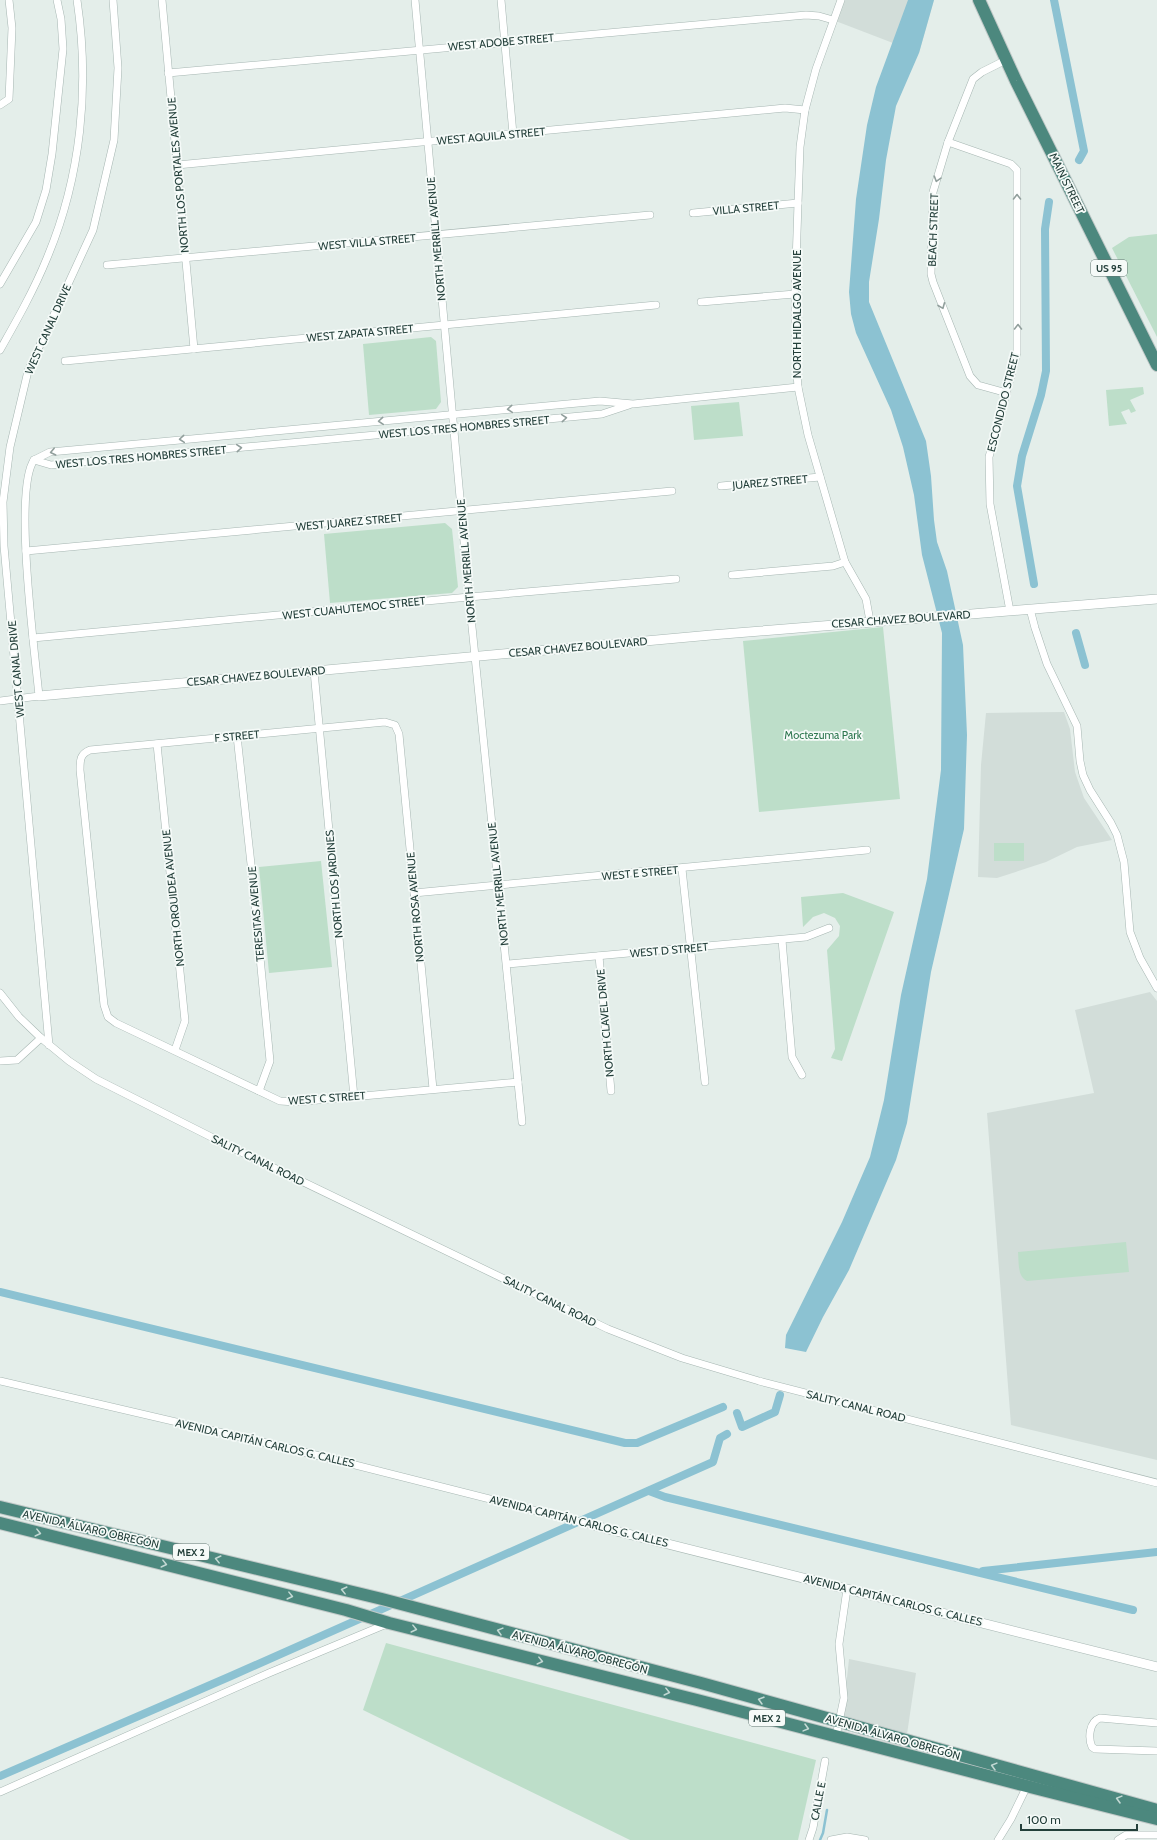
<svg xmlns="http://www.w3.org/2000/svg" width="1157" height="1840" font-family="Cabin,sans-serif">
<rect width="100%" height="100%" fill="#e4eeea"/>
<g fill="#d2ddd9">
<polygon points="841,0 934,0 919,53 833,20"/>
<polygon points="1064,712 1070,729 1075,772 1084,798 1112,840 1077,847 1046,862 997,878 978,877 981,765 986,713"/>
<polygon points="1150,992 1157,1001 1157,1460 1011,1425 987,1113 1094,1093 1075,1010"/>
<polygon points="849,1659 916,1673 906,1741 842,1724"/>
</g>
<g fill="#bddec9">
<polygon points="1157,234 1157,337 1112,248 1129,237"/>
<polygon points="431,337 436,341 441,402 436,409 369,415 363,344"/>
<polygon points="1143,387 1144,394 1130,400 1136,411 1131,413 1129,409 1121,412 1127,424 1109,426 1106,390"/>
<polygon points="739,402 743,436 694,440 691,406"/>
<polygon points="445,523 452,529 458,587 452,593 330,603 324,534"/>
<polygon points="883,627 900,799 759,812 743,641"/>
<rect x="994" y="843" width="30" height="18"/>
<polygon points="321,861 332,967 269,973 259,867"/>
<polygon points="843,893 894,912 842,1061 831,1058 835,1049 827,950 839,936 840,926 835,918 824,913 813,917 803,927 801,897"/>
<path d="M1126,1242L1129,1272L1027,1281C1017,1276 1019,1262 1018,1252Z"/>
<polygon points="386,1643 816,1760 798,1840 630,1840 363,1710"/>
</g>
<polygon fill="#8cc2d2" points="908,0 934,0 919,53 896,106 886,160 879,219 869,282 869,302 926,441 931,476 934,520 937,542 947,571 963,645 967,735 964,829 931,972 907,1123 896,1160 849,1270 823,1317 806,1352 785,1348 786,1335 842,1222 870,1157 884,1100 901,995 927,879 941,770 942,633 922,555 914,495 903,447 891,410 856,333 851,314 849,292 856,199 867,125 876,87"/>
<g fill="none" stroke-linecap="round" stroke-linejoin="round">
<polyline stroke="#8cc2d2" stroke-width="2.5" points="820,1840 823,1833 827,1810"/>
<g stroke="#8cc2d2" stroke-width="8">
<polyline points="1054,0 1084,151 1079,160"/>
<polyline points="1034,584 1017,486 1022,456 1041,395 1046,371 1045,229 1049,202"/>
<polyline points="1076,633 1085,665"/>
<polyline points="0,1292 625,1443 637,1443 723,1407"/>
<polyline points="737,1413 742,1427 775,1412 780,1395"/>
<polyline points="649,1491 665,1497 1133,1610"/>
<polyline points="983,1571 1157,1552"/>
<polyline points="0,1776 231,1676 713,1462 720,1438 727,1434"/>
</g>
<defs>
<g id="minor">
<polyline points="162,0 194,349"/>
<polyline points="415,0 469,597 522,1122"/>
<polyline points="501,0 513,134"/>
<polyline points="841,0 816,69 805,110 800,147 798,203 795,294 795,349 798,387 808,435 845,562 866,599 870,621"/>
<polyline points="1006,60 982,72 973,79 948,142 933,192 931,274 933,282 970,376 978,385 1007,393"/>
<polyline points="168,73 806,15 819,16 833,20"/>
<polyline points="0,105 9,99 12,28 9,0"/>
<polyline points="948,142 1011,164 1017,170 1017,353 989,457 990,504 1010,611"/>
<polyline points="177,165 785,108 805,110"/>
<polyline points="693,213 798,203"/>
<polyline points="107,265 650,215"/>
<polyline points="0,284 36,222 46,190 52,154 63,49 61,19 57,0"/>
<polyline points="701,302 795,294"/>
<path d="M0,350C17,320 34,290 47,258C81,177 90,87 77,0"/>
<polyline points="65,361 656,305"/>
<polyline points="34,460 50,452 600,401 633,404 798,387"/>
<polyline points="34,460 51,465 602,414 629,405"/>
<polyline points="721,486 820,477"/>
<polyline points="26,551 672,491"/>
<polyline points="732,575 833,566 845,562"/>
<polyline points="1030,609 1035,628 1047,664 1077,726 1080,761 1083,775 1090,790 1111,823 1117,835 1124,862 1130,932 1140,958 1157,988"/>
<polyline points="33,638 469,597 676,579"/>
<polyline points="314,671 354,1097"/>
<path d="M0,701L39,696C35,653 13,490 34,460"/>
<polyline points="237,736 251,864 270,1061 259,1091"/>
<polyline points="157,744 185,1021 175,1050"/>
<polyline points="682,869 705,1082"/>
<polyline points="414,893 867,850"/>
<polyline points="782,940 792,1057 802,1075"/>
<polyline points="599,956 611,1091"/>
<polyline points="507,964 806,937 829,928"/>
<polyline points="0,993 19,1017 41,1038 69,1061 96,1079 237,1150 608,1329 682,1358 759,1381 1157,1483"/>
<polyline points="49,1045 4,546 3,502 10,447 28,371 93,230 114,140 118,68 113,0"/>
<polyline points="0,1061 17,1060 41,1038"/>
<path d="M433,1089L399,734L395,725L385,722L90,750C80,754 80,760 80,770L104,1005L108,1017L116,1023L280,1101L296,1102L518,1082"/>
<polyline points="0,1381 284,1447 596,1526"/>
<path d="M1157,1723L1100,1718C1089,1722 1088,1738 1092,1747L1095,1749L1157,1751"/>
<polyline points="836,1736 844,1698 839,1644 847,1589"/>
<polyline points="0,1792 269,1673 389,1623"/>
<polyline points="809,1840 813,1828 825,1761"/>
<polyline points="831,1840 847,1837 865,1840"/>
<polyline points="998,1840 1011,1819 1027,1786"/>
<polyline points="1118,1840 1126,1835 1157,1835"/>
</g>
<g id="tertiary">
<polyline points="39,696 711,635 1157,599"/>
<polyline points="596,1526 1157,1667"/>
</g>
<g id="trunk">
<polyline points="979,0 1016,81 1157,365"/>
<polyline points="0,1507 382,1599 701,1683 1157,1810"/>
<polyline points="0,1523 346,1610 389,1623 697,1700 1042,1790 1157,1819"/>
</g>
</defs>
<use href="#minor" stroke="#a6b6b2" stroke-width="8"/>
<use href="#tertiary" stroke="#a6b6b2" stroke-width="10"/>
<use href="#trunk" stroke="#c1c9c8" stroke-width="14"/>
<use href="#minor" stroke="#fff" stroke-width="7"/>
<use href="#tertiary" stroke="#fff" stroke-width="9"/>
<use href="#trunk" stroke="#4c887e" stroke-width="12"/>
</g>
<defs><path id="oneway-chevron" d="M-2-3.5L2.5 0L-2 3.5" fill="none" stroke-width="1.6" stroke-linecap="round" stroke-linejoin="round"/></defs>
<g stroke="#919f9c">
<use href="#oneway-chevron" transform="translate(937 179) rotate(107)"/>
<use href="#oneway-chevron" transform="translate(1017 197) rotate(-90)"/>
<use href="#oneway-chevron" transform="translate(942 306) rotate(68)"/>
<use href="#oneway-chevron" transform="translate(1018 327) rotate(-90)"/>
<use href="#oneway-chevron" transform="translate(510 409) rotate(175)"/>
<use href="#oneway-chevron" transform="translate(564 418) rotate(-5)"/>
<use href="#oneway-chevron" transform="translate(381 421) rotate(175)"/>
<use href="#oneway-chevron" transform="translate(182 439) rotate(175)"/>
<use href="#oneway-chevron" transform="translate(239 448) rotate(-5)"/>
<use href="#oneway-chevron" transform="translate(53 452) rotate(167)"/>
</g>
<g stroke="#c2d8d3">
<use href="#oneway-chevron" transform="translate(38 1533) rotate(14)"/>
<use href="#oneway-chevron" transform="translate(218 1559) rotate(-166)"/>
<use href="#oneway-chevron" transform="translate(164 1564) rotate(14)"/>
<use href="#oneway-chevron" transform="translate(344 1590) rotate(-166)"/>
<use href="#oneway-chevron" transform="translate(290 1596) rotate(14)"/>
<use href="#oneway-chevron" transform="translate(414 1629) rotate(14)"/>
<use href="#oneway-chevron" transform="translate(500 1631) rotate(-165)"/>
<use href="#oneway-chevron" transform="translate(540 1661) rotate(14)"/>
<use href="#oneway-chevron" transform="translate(667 1692) rotate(14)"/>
<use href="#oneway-chevron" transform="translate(761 1700) rotate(-164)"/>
<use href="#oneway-chevron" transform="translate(806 1728) rotate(15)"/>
<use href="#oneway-chevron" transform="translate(994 1766) rotate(-165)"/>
<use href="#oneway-chevron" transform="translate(1119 1799) rotate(-165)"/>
</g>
<g text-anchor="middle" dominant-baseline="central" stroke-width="3.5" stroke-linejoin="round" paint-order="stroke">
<g fill="#f5faf8" stroke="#627773" stroke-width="1">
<rect x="1091" y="260" width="36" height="16" rx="3"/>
<rect x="173" y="1544" width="36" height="16" rx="3"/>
<rect x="749" y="1710" width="36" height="16" rx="3"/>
</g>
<g font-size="10" font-weight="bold" fill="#233f3a">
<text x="1109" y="268">US 95</text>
<text x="191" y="1552">MEX 2</text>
<text x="767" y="1718">MEX 2</text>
</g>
<g font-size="11" fill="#233f3a" stroke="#f5faf8">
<text transform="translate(501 42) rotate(-5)">WEST ADOBE STREET</text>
<text transform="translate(491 136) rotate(-5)">WEST AQUILA STREET</text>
<text transform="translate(178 175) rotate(-95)">NORTH LOS PORTALES AVENUE</text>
<text transform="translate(1067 183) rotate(64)">MAIN STREET</text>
<text transform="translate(746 208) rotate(-5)">VILLA STREET</text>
<text transform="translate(933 230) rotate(-88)">BEACH STREET</text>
<text transform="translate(436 239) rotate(-95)">NORTH MERRILL AVENUE</text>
<text transform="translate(367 242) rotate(-5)">WEST VILLA STREET</text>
<text transform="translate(797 314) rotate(-90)">NORTH HIDALGO AVENUE</text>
<text transform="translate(48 329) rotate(-66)">WEST CANAL DRIVE</text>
<text transform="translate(360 333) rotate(-5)">WEST ZAPATA STREET</text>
<text transform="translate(1003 402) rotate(-76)">ESCONDIDO STREET</text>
<text transform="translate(464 427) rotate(-5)">WEST LOS TRES HOMBRES STREET</text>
<text transform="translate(141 457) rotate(-5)">WEST LOS TRES HOMBRES STREET</text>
<text transform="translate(770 482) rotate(-5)">JUAREZ STREET</text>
<text transform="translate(349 522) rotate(-5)">WEST JUAREZ STREET</text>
<text transform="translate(466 561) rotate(-95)">NORTH MERRILL AVENUE</text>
<text transform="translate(354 608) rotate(-6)">WEST CUAHUTEMOC STREET</text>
<text transform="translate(901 619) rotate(-4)">CESAR CHAVEZ BOULEVARD</text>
<text transform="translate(578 647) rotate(-5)">CESAR CHAVEZ BOULEVARD</text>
<text transform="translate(16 669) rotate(-95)">WEST CANAL DRIVE</text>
<text transform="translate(256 676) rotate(-5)">CESAR CHAVEZ BOULEVARD</text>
<text transform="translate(237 736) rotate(-5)">F STREET</text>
<text transform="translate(640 873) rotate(-5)">WEST E STREET</text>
<text transform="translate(334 884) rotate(-95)">NORTH LOS JARDINES</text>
<text transform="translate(498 884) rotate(-96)">NORTH MERRILL AVENUE</text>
<text transform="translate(173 898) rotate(-96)">NORTH ORQUIDEA AVENUE</text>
<text transform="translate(415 907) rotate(-95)">NORTH ROSA AVENUE</text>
<text transform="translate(256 914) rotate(-95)">TERESITAS AVENUE</text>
<text transform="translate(669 950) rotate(-5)">WEST D STREET</text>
<text transform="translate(605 1023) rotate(-95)">NORTH CLAVEL DRIVE</text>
<text transform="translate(327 1098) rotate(-4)">WEST C STREET</text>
<text transform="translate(258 1160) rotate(26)">SALITY CANAL ROAD</text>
<text transform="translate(550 1301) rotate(26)">SALITY CANAL ROAD</text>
<text transform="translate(856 1406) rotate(14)">SALITY CANAL ROAD</text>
<text transform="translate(265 1443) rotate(13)">AVENIDA CAPITÁN CARLOS G. CALLES</text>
<text transform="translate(579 1521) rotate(14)">AVENIDA CAPITÁN CARLOS G. CALLES</text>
<text transform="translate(91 1529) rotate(13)">AVENIDA ÁLVARO OBREGÓN</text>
<text transform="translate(893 1600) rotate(14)">AVENIDA CAPITÁN CARLOS G. CALLES</text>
<text transform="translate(580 1652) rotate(15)">AVENIDA ÁLVARO OBREGÓN</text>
<text transform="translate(893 1737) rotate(16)">AVENIDA ÁLVARO OBREGÓN</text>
<text transform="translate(818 1801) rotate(-79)">CALLE E</text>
</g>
<g font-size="11" fill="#2d774f" stroke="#f5faf8">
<text x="823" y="735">Moctezuma Park</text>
</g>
</g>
<path d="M1021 1824v6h116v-6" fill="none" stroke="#233f3a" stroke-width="2"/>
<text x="1027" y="1824" font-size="12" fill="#233f3a" stroke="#f5faf8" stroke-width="3" paint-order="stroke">100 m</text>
</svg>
